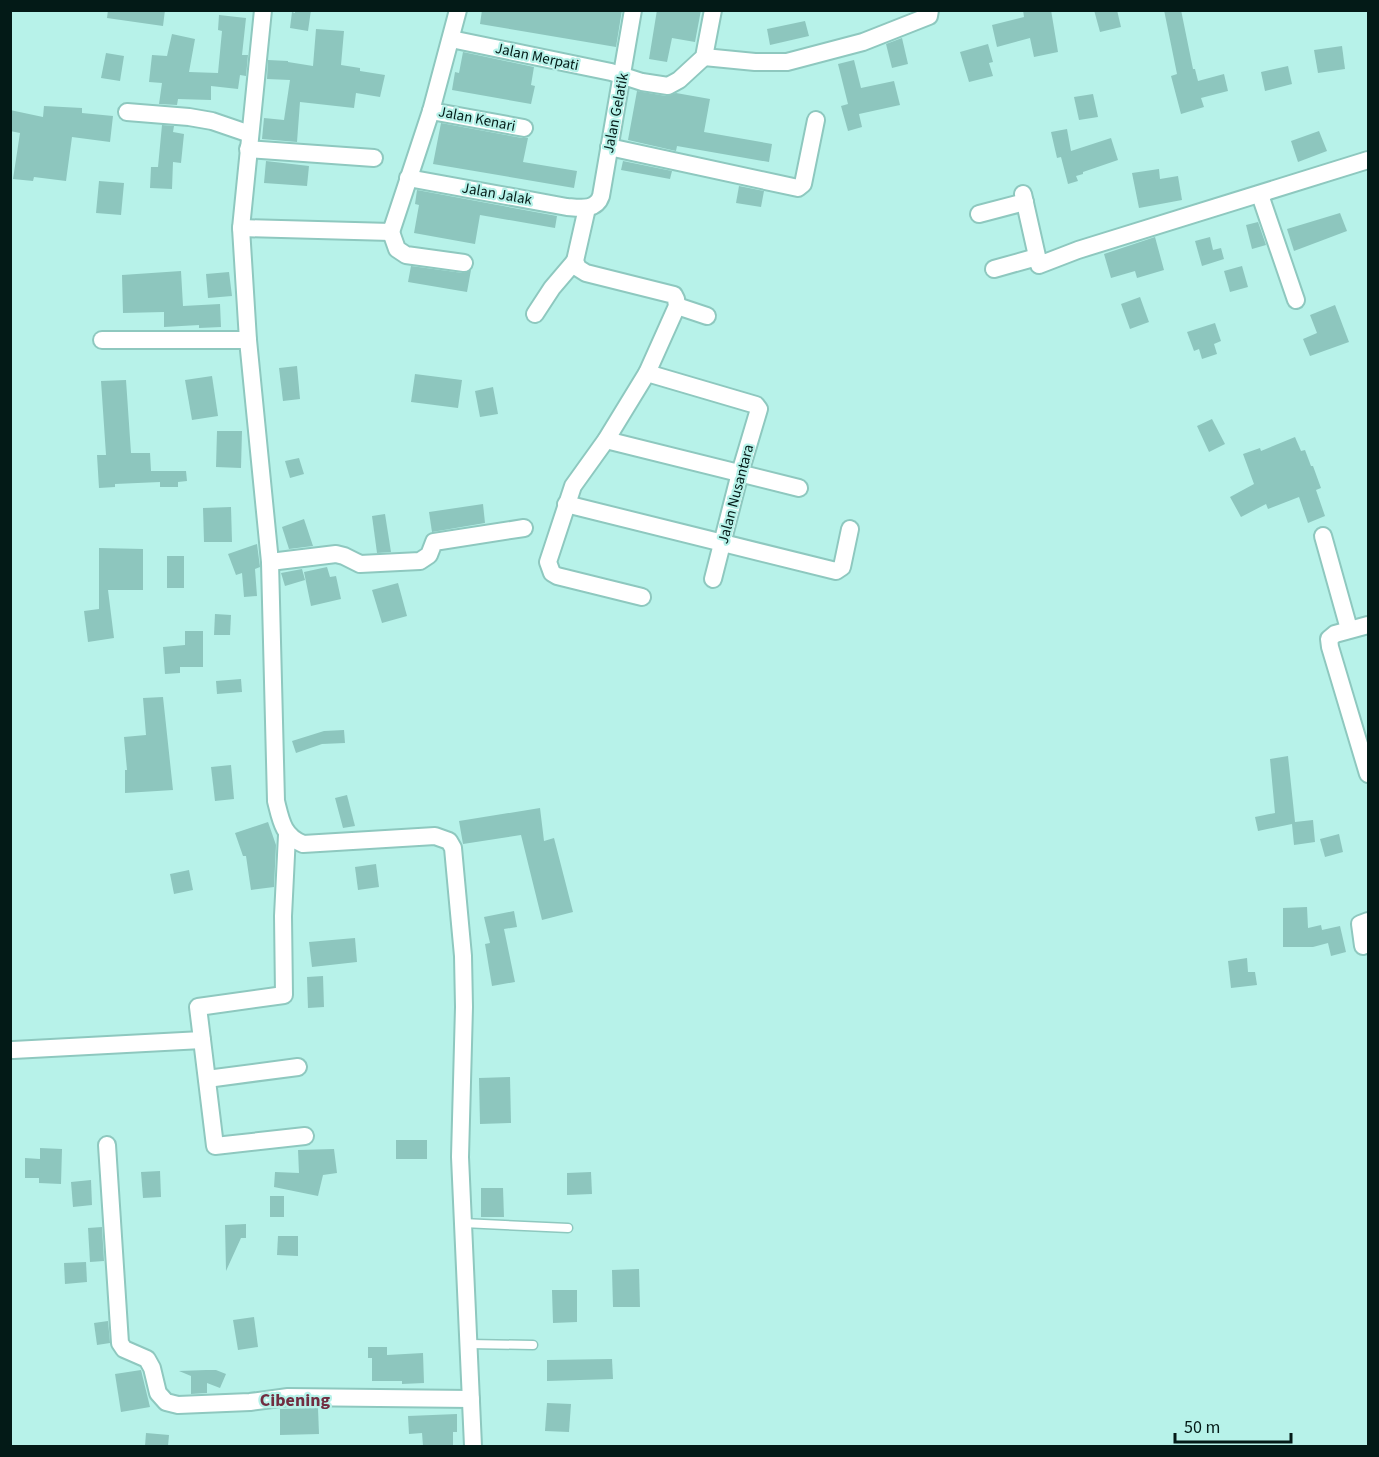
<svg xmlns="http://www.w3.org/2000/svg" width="1379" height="1457" font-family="'Source Sans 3',sans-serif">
<rect width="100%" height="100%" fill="#b7f2e9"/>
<g fill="#8dc6be">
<polygon points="108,10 165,10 163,26 107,18"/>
<polygon points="295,10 311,10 308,31 290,28 292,12 295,13"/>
<polygon points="482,10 622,10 616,47 480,24"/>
<polygon points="657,10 701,10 695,42 672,38 667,62 649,59"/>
<polygon points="1023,10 1051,10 1058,52 1034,57 1030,38 997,47 992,25 1024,17"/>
<polygon points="1094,10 1117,10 1121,27 1100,32"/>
<polygon points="1164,10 1181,10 1193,69 1195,69 1198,81 1224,74 1228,91 1201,98 1204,107 1181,114 1171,76 1177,74"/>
<polygon points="219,15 246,18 242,55 248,55 246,76 240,75 238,89 211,86 211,100 178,99 177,105 159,104 162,83 149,82 152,55 167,56 172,34 195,39 189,72 218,73 222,31 218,30"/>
<polygon points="805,21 809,36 770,45 767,29"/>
<polygon points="316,29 344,31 341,65 360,68 360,71 385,75 380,97 356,93 354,108 300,102 297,142 262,139 264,118 284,120 290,80 267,79 268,60 288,61 288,62 313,66"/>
<polygon points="902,38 908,64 892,68 886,44"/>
<polygon points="988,44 993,62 989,63 993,76 969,82 960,52"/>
<polygon points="1342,46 1345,69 1318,73 1314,50"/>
<polygon points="463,52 534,67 531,85 535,86 531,104 452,90 455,72 459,73"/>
<polygon points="106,53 124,56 120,81 101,78"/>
<polygon points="854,60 861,88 894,81 900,105 859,114 862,127 848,131 841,106 848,104 838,64"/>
<polygon points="1288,66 1292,84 1265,91 1261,72"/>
<polygon points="637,91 666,96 676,93 710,99 704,132 772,144 769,162 677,146 676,151 628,140"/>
<polygon points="1093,94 1098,117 1079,120 1074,97"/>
<polygon points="44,106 82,108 82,113 113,116 110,142 72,137 66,181 34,177 33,181 13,179 20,133 10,131 10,110 43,117"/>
<polygon points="441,123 522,138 528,138 523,162 577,171 574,188 433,164"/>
<polygon points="162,125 174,126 173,132 184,134 181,163 173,162 172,189 150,188 151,167 158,167"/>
<polygon points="1067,129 1071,151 1111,138 1118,160 1083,172 1083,174 1076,176 1078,181 1068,184 1061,157 1057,158 1051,132"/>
<polygon points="1319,131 1327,151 1298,162 1291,141"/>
<polygon points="266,161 309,166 307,186 264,183"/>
<polygon points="623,161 672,171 670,179 621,170"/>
<polygon points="1159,169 1160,179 1178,176 1182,200 1139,208 1132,173"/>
<polygon points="99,181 124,183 121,215 96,213"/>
<polygon points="739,186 764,191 761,207 736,203"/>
<polygon points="417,190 557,216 555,228 480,215 475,244 414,233 419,205 415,204"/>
<polygon points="1340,213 1347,231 1294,251 1287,229"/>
<polygon points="1258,222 1266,245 1252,249 1246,225"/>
<polygon points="1155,237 1164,270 1137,278 1135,271 1111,278 1104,254"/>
<polygon points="1210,237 1213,250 1221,248 1224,259 1202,266 1195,241"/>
<polygon points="411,266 463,273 471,270 467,292 408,282"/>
<polygon points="1242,266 1248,287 1230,292 1224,271"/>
<polygon points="181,271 183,306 220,304 221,327 199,328 199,325 164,327 164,312 123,313 122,275"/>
<polygon points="229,272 232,296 208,298 206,274"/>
<polygon points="1140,297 1149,322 1130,329 1121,304"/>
<polygon points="1335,305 1349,342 1310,356 1303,339 1317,333 1310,315"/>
<polygon points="1215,323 1221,341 1214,344 1217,354 1202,359 1199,349 1194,351 1187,332"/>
<polygon points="297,366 300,399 283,401 279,368"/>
<polygon points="415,374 462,380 458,408 411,402"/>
<polygon points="212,376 218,416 192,420 185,380"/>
<polygon points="126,380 131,453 150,453 151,471 186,471 187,481 178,482 178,487 160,487 160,482 115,484 115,487 99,488 97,455 106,455 101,381"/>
<polygon points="493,387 498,414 480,417 475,391"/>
<polygon points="1212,419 1225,444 1209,452 1197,426"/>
<polygon points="217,431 242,431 241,468 216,467"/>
<polygon points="1295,437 1301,451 1305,450 1311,466 1313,466 1321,488 1316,490 1325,516 1308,523 1299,497 1268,509 1266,504 1241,517 1230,497 1254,484 1243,454 1260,448 1261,451"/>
<polygon points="299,458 304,474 290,478 285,461"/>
<polygon points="483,504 485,523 432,532 429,512"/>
<polygon points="231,507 232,542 204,542 203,508"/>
<polygon points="385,514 391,552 377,553 372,516"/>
<polygon points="304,519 313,546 289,549 282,527"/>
<polygon points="257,544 260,567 255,569 257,596 244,597 242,573 236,575 228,554"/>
<polygon points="99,548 143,549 143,590 108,590 114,638 88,642 84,611 99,609"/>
<rect x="167" y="556" width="17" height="32"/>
<polygon points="327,567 330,577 336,576 341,599 311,606 304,572"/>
<polygon points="302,569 305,580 285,586 281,573"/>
<polygon points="398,583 407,616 382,623 372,590"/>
<polygon points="215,614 231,615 230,635 214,635"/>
<polygon points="185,631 203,631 203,667 180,667 180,673 165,674 163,647 185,645"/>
<polygon points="241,679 242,692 217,694 216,681"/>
<polygon points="163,697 173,790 125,793 125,770 127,770 124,737 146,735 143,698"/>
<polygon points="344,730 345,743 322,744 296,753 292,741 324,731"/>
<polygon points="1288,756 1295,822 1313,820 1315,842 1294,845 1292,824 1258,831 1255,817 1275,813 1270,759"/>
<polygon points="231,765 234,799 215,801 211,767"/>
<polygon points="347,795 355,826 343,828 335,798"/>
<polygon points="540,808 544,841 554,838 573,912 542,920 521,835 463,844 459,821"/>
<polygon points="268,822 276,845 274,887 251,890 246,856 243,856 235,833"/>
<polygon points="1339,834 1343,852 1325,857 1320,839"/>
<polygon points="376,864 379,887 358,890 355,867"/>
<polygon points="189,870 193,890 174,894 170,874"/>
<polygon points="1307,907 1308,928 1321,925 1322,930 1340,926 1346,952 1331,956 1328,943 1313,947 1283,947 1283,908"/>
<polygon points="514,911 517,927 504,929 515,982 492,986 485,944 490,943 484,917"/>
<polygon points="355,938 357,962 312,967 309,942"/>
<polygon points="1247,958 1248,972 1255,972 1257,985 1231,988 1228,961"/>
<polygon points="323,976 324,1007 308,1008 307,977"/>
<polygon points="510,1077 511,1123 480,1124 479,1078"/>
<rect x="396" y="1140" width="31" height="19"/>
<polygon points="40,1148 62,1149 61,1184 39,1183 39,1178 25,1178 25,1158 40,1159"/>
<polygon points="334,1149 337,1173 323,1175 318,1196 274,1187 275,1172 299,1173 298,1150"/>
<polygon points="160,1171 161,1197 143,1198 141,1172"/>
<polygon points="591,1172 592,1194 567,1195 567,1173"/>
<polygon points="91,1180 92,1205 73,1207 71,1182"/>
<polygon points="481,1188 503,1188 504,1217 481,1217"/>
<rect x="270" y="1196" width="14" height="21"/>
<polygon points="246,1224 246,1238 241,1238 226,1271 225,1225"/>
<polygon points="102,1227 104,1261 90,1262 88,1228"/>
<polygon points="278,1236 298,1236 298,1256 277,1255"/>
<polygon points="86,1262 87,1282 65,1284 64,1263"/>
<polygon points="639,1269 640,1307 613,1307 612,1270"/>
<polygon points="552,1290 577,1290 577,1322 553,1323"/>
<polygon points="254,1317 258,1347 238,1350 233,1320"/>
<polygon points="108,1321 110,1343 97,1345 94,1323"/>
<polygon points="368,1347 387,1347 387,1355 423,1353 424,1383 402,1384 402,1381 372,1381 372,1358 368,1358"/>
<polygon points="612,1359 613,1379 547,1381 547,1360"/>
<polygon points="141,1370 150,1407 121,1412 115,1374"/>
<polygon points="206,1370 216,1370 226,1374 220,1388 207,1383 207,1393 191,1394 191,1376 179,1371"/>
<polygon points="547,1403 571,1404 569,1432 545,1431"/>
<polygon points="318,1408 319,1434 280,1435 280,1409"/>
<polygon points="457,1414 457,1432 453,1432 453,1446 423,1446 422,1433 409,1434 408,1416"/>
<polygon points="146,1433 169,1435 168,1446 145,1446"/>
</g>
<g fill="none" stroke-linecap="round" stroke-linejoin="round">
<defs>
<g id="service">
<polyline points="463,1223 568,1228"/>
<polyline points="469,1344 533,1345"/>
</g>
<g id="minor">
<path d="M263,10L241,228L248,340L270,562L276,801C281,821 283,836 303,844L435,836L449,841L453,848L463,956L464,1007L460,1157L473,1446"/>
<polyline points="451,39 611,72 642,82 668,86 679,80 704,57 713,10"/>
<polyline points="704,57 755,62 787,62 863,42 929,16 930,10"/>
<polyline points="431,111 524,128"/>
<polyline points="127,112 189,117 212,121 250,134"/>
<polyline points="609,147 798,188 803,184 816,120"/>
<polyline points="248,149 374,158"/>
<path d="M408,178L567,207C580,208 596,211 601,196L633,10"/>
<polyline points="1023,194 1039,265 1078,250 1368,160"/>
<polyline points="1260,195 1296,300"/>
<polyline points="587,208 575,261 578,268 586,273 674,295 676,299 677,306 647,373"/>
<polyline points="979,214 1025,202"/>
<polyline points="241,228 391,232 431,111 458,10"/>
<polyline points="391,232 397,249 406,255 464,263"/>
<polyline points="994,269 1037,257"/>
<polyline points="677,306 707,316"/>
<polyline points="535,314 552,288 575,261"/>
<polyline points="102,340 248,340"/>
<polyline points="606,440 799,488"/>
<polyline points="566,504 836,571 842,567 850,529"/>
<polyline points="1323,536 1349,629"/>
<polyline points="270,562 336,554 344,556 360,564 420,561 429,555 434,542 524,528"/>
<polyline points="642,597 557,576 552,573 548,562 573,486 606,440 647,373 756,405 759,409 740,473 713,579"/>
<polyline points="1368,625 1335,634 1329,639 1330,647 1368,774"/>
<polyline points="287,835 283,916 284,995 198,1007 215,1146 305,1136"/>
<polyline points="1363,946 1360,924 1368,921"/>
<polyline points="13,1050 202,1040"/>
<polyline points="207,1079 298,1067"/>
<polyline points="107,1145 120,1343 124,1349 147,1359 152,1368 158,1393 166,1402 178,1405 250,1402 288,1397 471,1399"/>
</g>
</defs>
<use href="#service" stroke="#8ec8bf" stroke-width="11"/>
<use href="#minor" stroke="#8ec8bf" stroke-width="20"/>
<use href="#service" stroke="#fff" stroke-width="8"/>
<use href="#minor" stroke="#fff" stroke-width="16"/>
</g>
<g text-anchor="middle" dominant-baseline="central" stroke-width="4.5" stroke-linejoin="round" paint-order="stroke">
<g font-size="15" fill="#031a17" stroke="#b7f2e9">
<text transform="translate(537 57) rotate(12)">Jalan Merpati</text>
<text transform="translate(616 113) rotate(-79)">Jalan Gelatik</text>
<text transform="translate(477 119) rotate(11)">Jalan Kenari</text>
<text transform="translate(497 194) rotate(10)">Jalan Jalak</text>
<text transform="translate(736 494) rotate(-75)">Jalan Nusantara</text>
</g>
<g font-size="18" font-weight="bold" fill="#712c40" stroke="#b7f2e9">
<text x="295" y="1400">Cibening</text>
</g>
</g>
<rect width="1379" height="1457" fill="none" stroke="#031a17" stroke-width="24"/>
<path d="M1175 1433v9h116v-9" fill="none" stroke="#031a17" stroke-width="3"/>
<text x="1184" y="1433" font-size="18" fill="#031a17" stroke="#b7f2e9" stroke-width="4.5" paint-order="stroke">50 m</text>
</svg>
